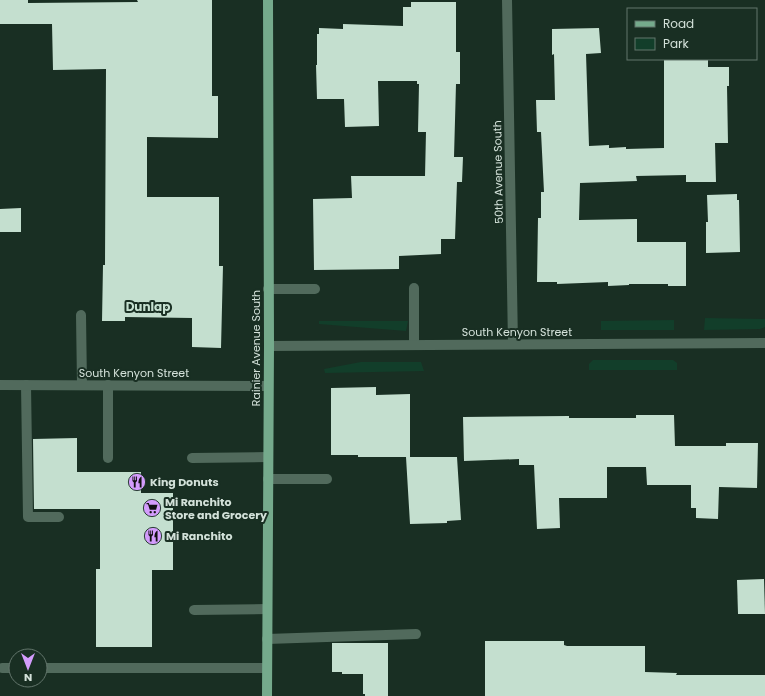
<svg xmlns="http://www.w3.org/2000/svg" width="765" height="696" font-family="Poppins,sans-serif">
<rect width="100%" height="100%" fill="#192f23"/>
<g fill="#123e2a">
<polygon points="705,318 765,319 765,327 760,329 704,330"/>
<polygon points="674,320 674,330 601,330 601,321"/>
<polygon points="319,321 408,321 406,331 319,324"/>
<polygon points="593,360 673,360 677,363 677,370 589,370 589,364"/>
<polygon points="361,362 421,362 424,371 325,373 324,369"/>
</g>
<g fill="#c4dfcf">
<polygon points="0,0 28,0 28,3 138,2 137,0 212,0 212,96 218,96 218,138 147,137 147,197 219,197 219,266 223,266 221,348 192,347 192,318 125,317 125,321 102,321 103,265 105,265 106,69 53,70 52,24 0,24"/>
<polygon points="411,2 456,2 456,52 460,52 460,84 456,84 454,157 463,157 462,182 457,182 455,239 441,239 441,254 399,256 399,269 314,270 313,199 352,198 351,176 425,176 426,132 418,132 419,84 417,84 417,81 378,81 379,126 345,127 344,99 317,99 316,65 317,65 317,34 319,34 319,28 343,29 343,24 403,26 403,7 411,7"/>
<polygon points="599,28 601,53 586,54 589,146 609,145 609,148 626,147 626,149 664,148 664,59 708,59 708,67 729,67 729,86 727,86 728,143 715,143 716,182 686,182 686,175 636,176 637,181 580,183 579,220 637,219 637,242 686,242 686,286 668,286 668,284 629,284 629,285 608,286 608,282 557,284 557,282 537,282 538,218 541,218 541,192 544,192 541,132 537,132 536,100 555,100 554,54 552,55 552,29"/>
<polygon points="737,194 737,200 739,200 740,252 706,253 706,222 708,222 707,195"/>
<polygon points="21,208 21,232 0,232 0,209"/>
<polygon points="376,387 376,395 410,394 410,457 457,457 461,520 447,521 447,523 410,524 406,457 358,457 358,455 331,455 331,388"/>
<polygon points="636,415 674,415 675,446 726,446 726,443 758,443 757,488 719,487 718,519 696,518 696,508 691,508 691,485 647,485 646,467 607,467 607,498 559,498 560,528 537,529 534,465 519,465 519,459 464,461 463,417 569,416 569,418 636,418"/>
<polygon points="77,438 77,472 141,472 141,493 173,493 173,570 152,570 152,647 96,647 96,569 100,569 100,509 34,509 33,439"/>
<polygon points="764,579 765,614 738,614 737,580"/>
<polygon points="485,641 564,641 564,645 567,646 645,646 645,672 677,673 676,675 765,675 765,696 485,696"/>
<polygon points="332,643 388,643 388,696 365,696 365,694 363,694 363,674 342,674 342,672 332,672"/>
</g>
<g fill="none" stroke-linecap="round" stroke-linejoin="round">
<g stroke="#516a5c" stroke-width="10">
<polyline points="414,288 414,345"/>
<polyline points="268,289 315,289"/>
<polyline points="81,315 82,385"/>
<polyline points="26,385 28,517 59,517"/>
<polyline points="108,385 108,458"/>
<polyline points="192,458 268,457"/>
<polyline points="268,479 327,479"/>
<polyline points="194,610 267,609"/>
<polyline points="267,639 416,634"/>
<polyline points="2,668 16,668"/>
<polyline points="40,668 267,668"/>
</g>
<g stroke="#516a5c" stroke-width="10">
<polyline points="507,0 513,344"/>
<polyline points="269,346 765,343"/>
<polyline points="0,385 268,386"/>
</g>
<polyline stroke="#75aa8c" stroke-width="10" points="267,696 269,346 268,0"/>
</g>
<defs>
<symbol id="restaurant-disc" viewBox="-11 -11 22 22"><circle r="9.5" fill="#d39cfc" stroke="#192f23"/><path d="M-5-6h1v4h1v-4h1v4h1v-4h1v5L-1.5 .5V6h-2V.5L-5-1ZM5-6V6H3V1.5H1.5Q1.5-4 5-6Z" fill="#111"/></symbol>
<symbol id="supermarket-disc" viewBox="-11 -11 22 22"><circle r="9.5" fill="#d39cfc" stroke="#192f23"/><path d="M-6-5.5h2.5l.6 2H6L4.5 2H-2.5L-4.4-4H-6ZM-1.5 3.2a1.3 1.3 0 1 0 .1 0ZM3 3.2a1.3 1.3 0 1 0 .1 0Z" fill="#111"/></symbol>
</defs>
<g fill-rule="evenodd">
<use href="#restaurant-disc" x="127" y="472" width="20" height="20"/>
<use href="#supermarket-disc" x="142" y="498" width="20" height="20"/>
<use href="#restaurant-disc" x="143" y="526" width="20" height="20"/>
</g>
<g text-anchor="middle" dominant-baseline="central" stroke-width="4" stroke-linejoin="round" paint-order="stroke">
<g font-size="11" fill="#d3e1d9" stroke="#192f23">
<text transform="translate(498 172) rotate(-91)">50th Avenue South</text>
<text x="517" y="332">South Kenyon Street</text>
<text transform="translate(256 348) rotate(-90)">Rainier Avenue South</text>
<text x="134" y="373">South Kenyon Street</text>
</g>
<g font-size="11" font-weight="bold" fill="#d3e1d9" stroke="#192f23" text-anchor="start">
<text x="150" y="482">King Donuts</text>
<text x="165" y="502">Mi Ranchito<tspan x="165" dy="13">Store and Grocery</tspan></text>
<text x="166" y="536">Mi Ranchito</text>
</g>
<g font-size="12" font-weight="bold" fill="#c7e2d2" stroke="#192f23">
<text x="148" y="306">Dunlap</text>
</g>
</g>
<rect x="627" y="8" width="130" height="52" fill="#192f23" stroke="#63766c"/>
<rect x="635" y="21" width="20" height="6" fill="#75aa8c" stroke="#63766c"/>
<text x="663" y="28" font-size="12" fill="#d3e1d9">Road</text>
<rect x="635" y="38" width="20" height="12" fill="#123e2a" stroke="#63766c"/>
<text x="663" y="48" font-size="12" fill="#d3e1d9">Park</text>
<g transform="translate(28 668) rotate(180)"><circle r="19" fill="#192f23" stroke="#63766c"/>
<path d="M0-3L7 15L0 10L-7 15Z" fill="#d39cfc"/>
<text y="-6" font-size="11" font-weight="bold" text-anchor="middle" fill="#d3e1d9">N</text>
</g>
</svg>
